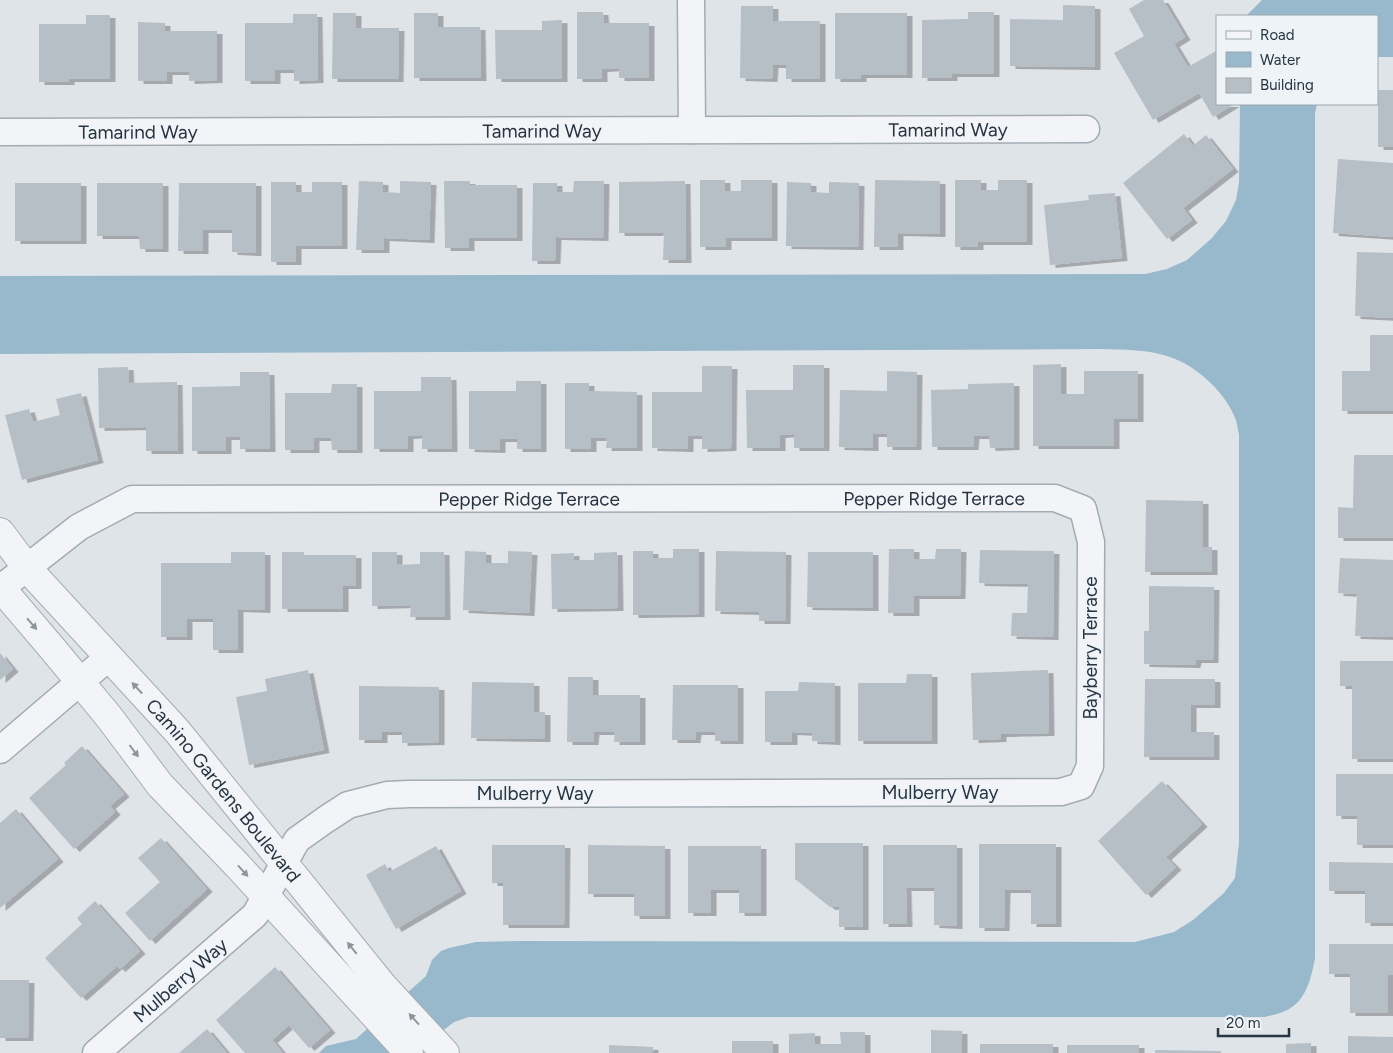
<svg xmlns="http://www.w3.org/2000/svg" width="1393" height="1053" font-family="Figtree,sans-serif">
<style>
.water{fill:#98b8cc}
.building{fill:#b6bec6;filter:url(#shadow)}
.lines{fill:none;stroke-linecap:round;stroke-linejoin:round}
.minor-casing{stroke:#a4acb3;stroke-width:29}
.tertiary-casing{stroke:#a4acb3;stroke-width:30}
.minor{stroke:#f2f4f7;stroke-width:26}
.tertiary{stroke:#f2f4f7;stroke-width:28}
.oneway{fill:#8c949c}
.labels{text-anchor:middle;stroke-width:4;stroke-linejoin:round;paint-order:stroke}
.street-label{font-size:19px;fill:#273441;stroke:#eef3f7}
</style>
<defs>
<filter id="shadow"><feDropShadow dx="5.5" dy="3" stdDeviation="0" flood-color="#0004"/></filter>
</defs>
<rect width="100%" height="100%" fill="#dfe4e9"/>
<path class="water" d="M1262 0H1393V57H1377V16H1246Z
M1240 104H1317L1315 114V958C1311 979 1306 1002 1285 1011 1279 1014 1272 1015 1265 1017H469L454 1022 414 1053H319L326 1046 356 1039 426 976 432 960 441 951 449 948 476 942 523 941 1135 942 1174 932 1193 920 1224 893 1235 878 1239 843V435C1238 430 1237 424 1236 420 1226 393 1197 366 1170 357 1148 349 1124 350 1101 349L0 354V276L1145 274 1167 269 1187 260 1211 239 1226 221 1236 200 1239 183Z"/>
<path class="building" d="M1144 0H1163L1185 37 1174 44 1188 67 1216 51 1217 53V104H1234L1213 117 1199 93 1153 120 1114 53 1144 36 1129 9Z
M1063 5 1095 6V67L1010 66V19L1063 20Z
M741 6H773V21H820V79H786V65H773L772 79 740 78Z
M577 12H603L604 23H649V78H619V68L602 69V79H577Z
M968 12H994V74H952V78H922V20L968 19Z
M333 13H356V28H399L398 79H332Z
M414 13H438V27H480L481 78H414Z
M835 13H907V75H861V79H835Z
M293 14H317L318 80 294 81V70H275V81H245V23H293Z
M86 15H110V79H69V82H39V24H86Z
M562 20V79H496L495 30H542V21Z
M138 22 165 23V31H217V80L189 81V72H167V81H138Z
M1378 90H1393V147H1378Z
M1184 134 1193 146 1206 135 1233 169 1183 208 1192 220 1167 239 1123 183Z
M1338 159 1393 163V237L1333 233Z
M700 180H725V191H741V180H772V238H726V247H700Z
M875 180 940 181V234L898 233V247H874Z
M955 180H981V190H998V180H1027V242H978V247H955Z
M359 181 383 182V192L400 193V181L431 182 429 240 384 238V250H356Z
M444 181H470V185H517V238H469V248H445Z
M574 181H604L603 238 556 237 555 261H532L533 183H557V192H573Z
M685 181 686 260H663L664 233H619V182Z
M271 182H296V192H312V182H342V246H296V262H271Z
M787 182 811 183V192L829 193V182L859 183 858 247 786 246Z
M15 183H81V241H15Z
M97 183H163V249H140L139 236H97Z
M179 183H256V253L232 252V230H203V251H178Z
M1115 193 1122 258 1050 265 1044 205 1089 200 1088 195Z
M1357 252 1393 253V318L1355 316Z
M1370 335H1393V411H1342V371H1370Z
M1061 364V394H1084V371H1138V419H1114V446H1033V365Z
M793 365H824V448H794V434L780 435V448H747L746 390H793Z
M702 366H732L731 448 702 449V436H688V449L652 448V392H702Z
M128 367 129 383 177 382 178 451H146V427L99 428 98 368Z
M887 371 917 372 916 447H887V434H873V448L839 447 840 390 887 391Z
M240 372H269L270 449H240V437H226V451H192V387L240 386Z
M421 377H451L452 449H422V435L408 436V449H374V391H421Z
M516 381H541V449H517V439H500V450L469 449V391H516Z
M565 383H589V391L637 392V448H606L607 438H591V449H565Z
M1014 383V447L990 448 989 436H974L973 447H932L931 390 968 389V384Z
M332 384H357V450H332L331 438H314V450H285V393H331Z
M81 393 98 460 22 480 5 415 29 409 33 422 60 415 56 399Z
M1354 455H1393V538H1338V507L1353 508Z
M1146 500 1203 501V547H1212V572H1145Z
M673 549H699V614L633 615V551H653V558H673Z
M889 549H914V559H935L936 549H961L960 596H914V613H888Z
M980 550 1054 551 1053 637 1011 636 1012 613H1027L1028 584 979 583Z
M465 551 486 552V563H508V551L532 552 529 613 463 610Z
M716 551 786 552 785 621H759V612L715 611Z
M231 552H265V610L238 609V650H213V619H187V637H161V563H231Z
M282 552H304V555H356V586H343V609H282Z
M372 552H397V565L420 564V552H444L445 617H410L411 605 372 606Z
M617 552 618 608 552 609 551 554 574 553V560H594V553Z
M808 552H873V608L807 607Z
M1340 558 1393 560V637L1355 636 1357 594 1338 593Z
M1149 586 1214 587 1213 660H1196L1195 665 1144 664V631H1149Z
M0 653 13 669 0 680Z
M1340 661H1393V759H1352V686H1340Z
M308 670 324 750 249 765 236 697 267 691 265 679Z
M1048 670 1049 733 1001 734V739L973 740 971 673Z
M907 674H932V741H858V683H906Z
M568 677H593V695H640V742H614L615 732H594L593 742H567Z
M1145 679H1215V705H1191V732H1214V757H1144Z
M472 682 534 683V712H545V739L471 738Z
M799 682 835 683V742L812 741V733L792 732V742H765V691H798Z
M673 685H738V741H715V732H696L695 740H672Z
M359 686 439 687V742L402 743V732H382V740H359Z
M82 746 124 794 110 806 115 812 74 849 29 798 66 765 64 763Z
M1336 774H1393V845H1357V816H1336Z
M1162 781 1202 824 1166 857 1176 867 1146 895 1098 841Z
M16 809 58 859 0 908V823Z
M161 838 207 889 150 941 125 913 160 882 138 858Z
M795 843H863V927H839V906L830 907 795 879Z
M979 844H1056V924H1031V890H1005L1004 928H979Z
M492 845H565L564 925H503V883H492Z
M588 845 665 846V916H634V894H588Z
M883 845H957V926L934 925V888H906L907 924H883Z
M436 846 461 891 396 929 366 875 385 864 389 872Z
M688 846H761V913H739V890H711V913H688Z
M1329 862 1393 863V923H1365V891H1329Z
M95 901 140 951 120 969 117 966 81 998 45 958 82 924 77 918Z
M1329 944H1393V975H1388V1013H1350V974H1329Z
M275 967 330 1030 309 1048 289 1025 272 1040 283 1053H245L216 1020Z
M0 980H29L28 1038H0Z
M207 1029 227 1053H179Z
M931 1030 962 1031V1053H931Z
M840 1032H865V1053H789V1034L815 1033V1044H841Z
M1348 1036 1393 1037V1053H1348Z
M732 1041H773V1053H732Z
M1311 1043V1053H1286V1044Z
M980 1044H1053V1053H980Z
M609 1045 653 1047V1053H609Z
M1067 1045H1139V1053H1067Z
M1155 1050 1221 1051V1053H1155Z"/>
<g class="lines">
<g class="minor-casing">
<g id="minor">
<path d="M691 0 692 130"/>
<path id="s1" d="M0 132 1086 129"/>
<path id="s2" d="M1 588 79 527 132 499 1055 498 1083 509 1091 542 1090 766 1081 786 1061 792 409 794 387 795 348 805 325 820 297 840 255 915 96 1053"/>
<path d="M0 750 109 657"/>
</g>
</g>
<g class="tertiary-casing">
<g id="tertiary">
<path id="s3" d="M0 532 27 568 177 731 383 986 445 1053"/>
<path d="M0 587 52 648 109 717 160 785 238 866 409 1053"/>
</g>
</g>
<use href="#minor" class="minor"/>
<use href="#tertiary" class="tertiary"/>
</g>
<defs><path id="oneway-solid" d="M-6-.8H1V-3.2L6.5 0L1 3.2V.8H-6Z" transform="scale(1.25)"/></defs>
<g class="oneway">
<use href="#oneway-solid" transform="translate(32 624) rotate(49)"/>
<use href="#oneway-solid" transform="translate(137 688) rotate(-133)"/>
<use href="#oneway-solid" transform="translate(134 751) rotate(53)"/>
<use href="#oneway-solid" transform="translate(243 871) rotate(48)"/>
<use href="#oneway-solid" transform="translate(352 948) rotate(-129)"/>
<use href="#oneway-solid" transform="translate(414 1019) rotate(-132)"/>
</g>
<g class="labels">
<g class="street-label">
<text dy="7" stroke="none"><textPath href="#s1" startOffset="948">Tamarind Way</textPath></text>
<text dy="7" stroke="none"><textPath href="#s1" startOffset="542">Tamarind Way</textPath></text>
<text dy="7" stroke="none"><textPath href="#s1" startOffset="138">Tamarind Way</textPath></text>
<text dy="7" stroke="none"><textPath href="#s2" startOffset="556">Pepper Ridge Terrace</textPath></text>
<text dy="7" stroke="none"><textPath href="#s2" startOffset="961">Pepper Ridge Terrace</textPath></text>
<text transform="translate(1090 648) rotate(-90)" y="7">Bayberry Terrace</text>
<text dy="7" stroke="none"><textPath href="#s3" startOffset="342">Camino Gardens Boulevard</textPath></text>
<text x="940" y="799">Mulberry Way</text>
<text x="535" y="800">Mulberry Way</text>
<text transform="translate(180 980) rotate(-41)" y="7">Mulberry Way</text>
</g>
</g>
<rect x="1216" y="15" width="162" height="90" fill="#eef3f7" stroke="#9ea7ae"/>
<rect x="1226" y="31" width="25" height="8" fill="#f2f4f7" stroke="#9ea7ae"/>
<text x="1260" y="40" font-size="15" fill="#273441">Road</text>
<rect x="1226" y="52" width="25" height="15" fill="#98b8cc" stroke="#9ea7ae"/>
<text x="1260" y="65" font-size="15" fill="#273441">Water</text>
<rect x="1226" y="78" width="25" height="15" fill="#b6bec6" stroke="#9ea7ae"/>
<text x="1260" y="90" font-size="15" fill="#273441">Building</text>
<path d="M1218 1028v8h71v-8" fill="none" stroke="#273441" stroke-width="2.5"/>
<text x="1226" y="1028" font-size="15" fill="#273441" stroke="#eef3f7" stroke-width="4" paint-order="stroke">20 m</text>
</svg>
